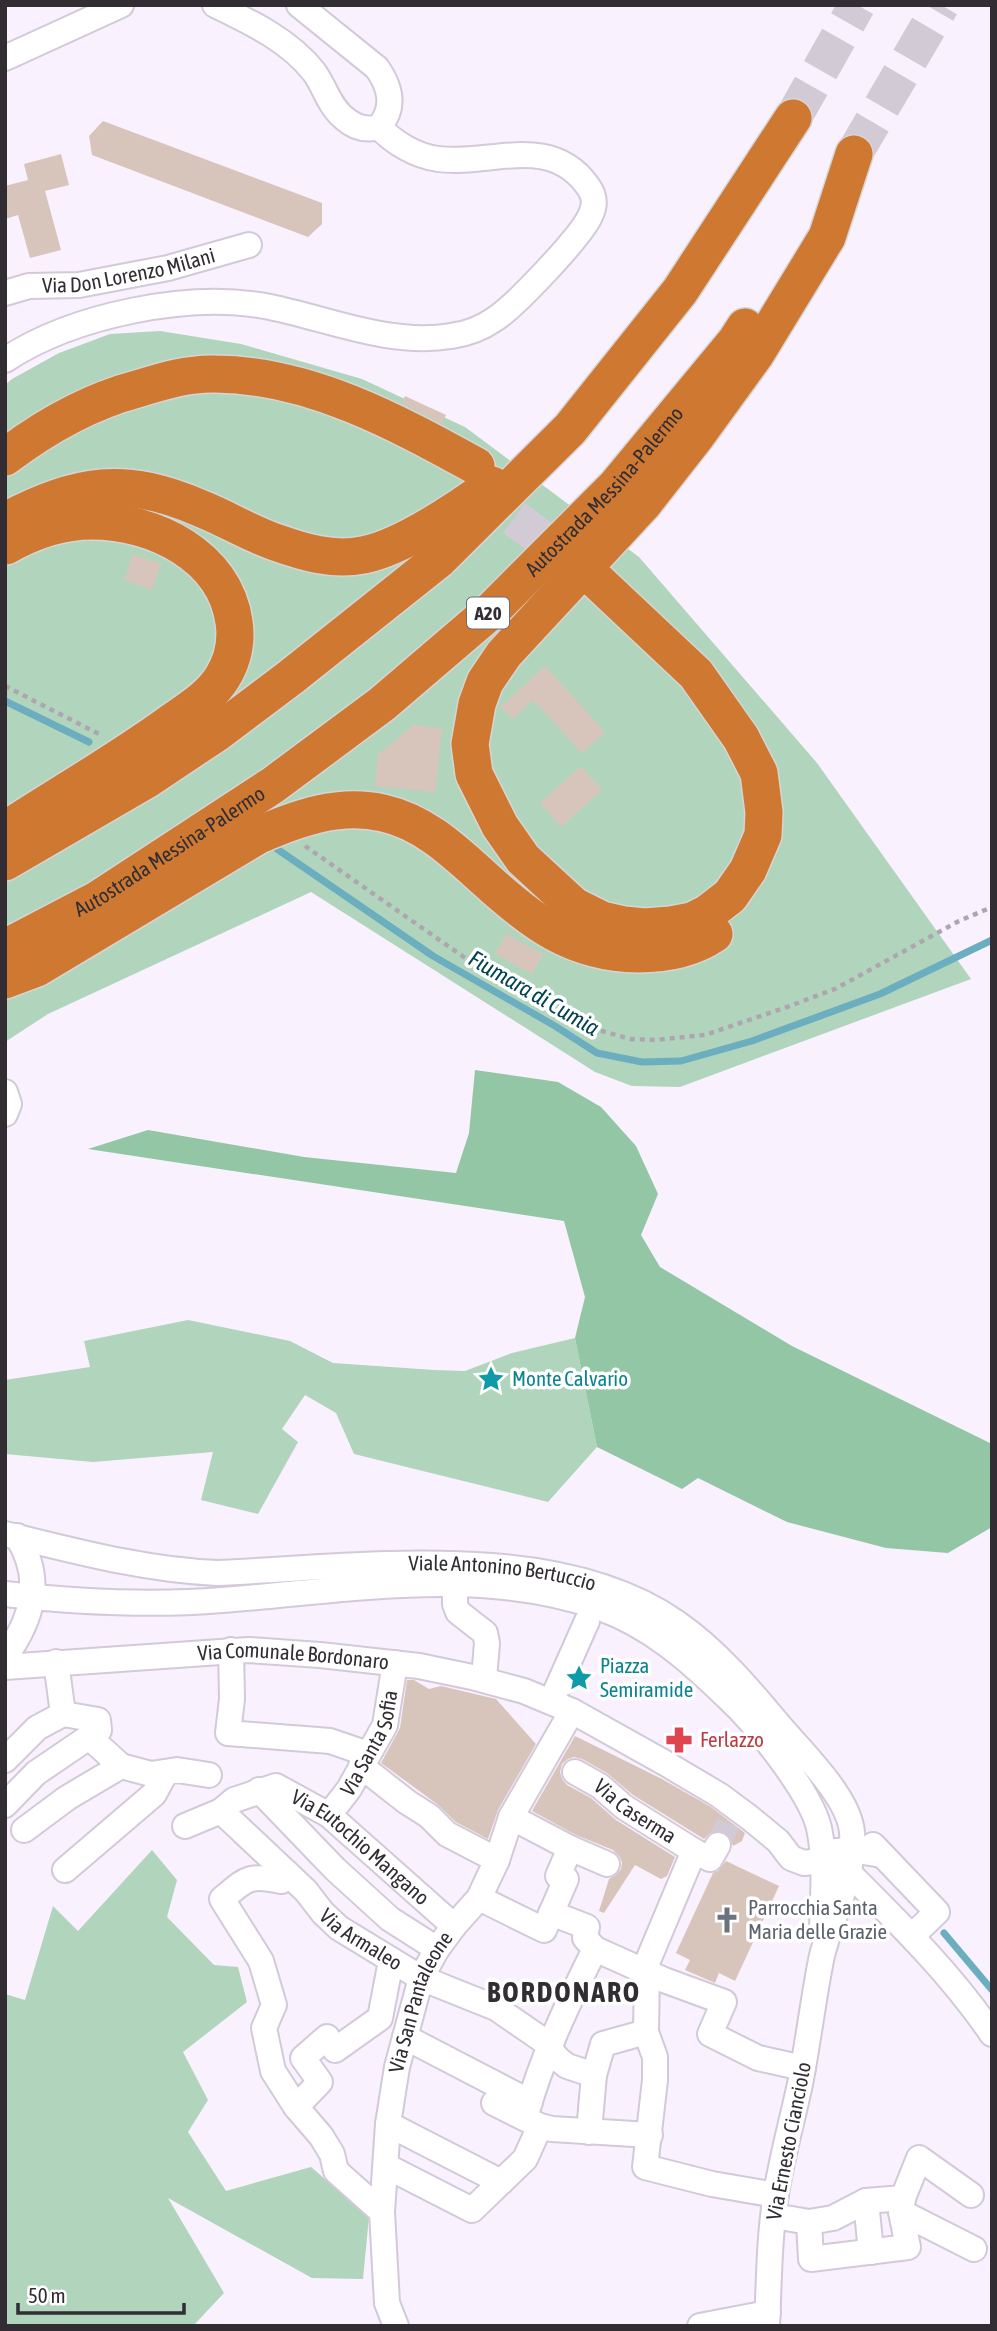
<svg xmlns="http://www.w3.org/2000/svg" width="997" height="2331" font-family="'Asap Condensed',sans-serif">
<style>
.green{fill:#b1d4bc}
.forest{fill:#93c6a4}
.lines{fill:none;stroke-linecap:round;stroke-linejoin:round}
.stream{stroke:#6aaebf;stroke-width:7}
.building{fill:#d7c5bb}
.minor-tunnel{stroke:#d2cad5;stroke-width:24;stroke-dasharray:24 12;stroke-linecap:butt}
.highway-tunnel{stroke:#d2cad5;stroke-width:37;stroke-dasharray:37 18;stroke-linecap:butt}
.minor-casing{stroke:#d3c9d9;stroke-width:28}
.highway-casing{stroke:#d6d5d6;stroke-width:40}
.path{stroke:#ada6b0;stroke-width:4.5;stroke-dasharray:5 5;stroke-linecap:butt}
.minor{stroke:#fff;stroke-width:24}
.highway{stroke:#ce7831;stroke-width:37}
.labels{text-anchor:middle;stroke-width:7;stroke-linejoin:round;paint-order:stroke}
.shield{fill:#fff;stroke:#6f6c70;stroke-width:2}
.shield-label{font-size:19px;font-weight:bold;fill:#312d33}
.street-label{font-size:21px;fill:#312d33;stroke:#fff}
.culture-label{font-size:21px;fill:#0d838f;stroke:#fff;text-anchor:start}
.health-label{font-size:21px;fill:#be3a42;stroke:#fff;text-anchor:start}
.worship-label{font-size:21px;fill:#5b616d;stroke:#fff;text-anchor:start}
.water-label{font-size:23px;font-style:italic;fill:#024350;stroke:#fff}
.district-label{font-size:28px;font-weight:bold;letter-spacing:2px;fill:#312d33;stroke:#fff}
</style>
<rect width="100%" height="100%" fill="#faf1fe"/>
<path class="green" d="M160 331 241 344 362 379 465 427 639 557 817 763 971 979 680 1087 632 1086 595 1072 311 892 48 1014 5 1042V385L12 379 59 353 110 334Z
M188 1320 290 1341 333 1363 434 1370 465 1371 512 1353 575 1338 597 1447 548 1502 354 1454 336 1413 305 1395 282 1429 298 1442 258 1514 201 1500 213 1452 93 1462 5 1454V1380L90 1367 84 1341Z
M152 1850 177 1880 167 1917 214 1965 238 1967 247 2002 183 2052 208 2100 188 2132 226 2191 311 2167 369 2217 363 2279 312 2278 168 2198 224 2293 193 2326H5V1994L25 2000 53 1906 78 1931Z"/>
<path class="forest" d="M475 1070 558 1082 601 1107 636 1146 658 1194 641 1235 660 1267 792 1346 992 1444V1527L948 1553 886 1548 787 1522 698 1478 682 1489 597 1447 575 1338 585 1297 564 1221 88 1149 148 1130 304 1157 456 1173 469 1133Z"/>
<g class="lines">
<path class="stream" d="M5 701 89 742
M277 849 433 956 555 1026 597 1053 642 1062 681 1061 752 1041 880 994 992 940
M944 1933 992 1990"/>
</g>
<path class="building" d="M103 121 322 203V224L308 237 92 155 89 136Z
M61 154 69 185 45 191 61 250 30 258 18 215 5 219V186L28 180 24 164Z
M405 396 446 415 442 424 402 403Z
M133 554 161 564 152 590 124 580Z
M545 666 605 732 582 753 533 700 512 719 500 707Z
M413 725 442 728 435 792 375 786 378 755Z
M581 766 602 790 561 827 540 803Z
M506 934 543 954 532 974 495 954Z
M407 1680H414L429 1689 441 1686 496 1699 536 1744 498 1810 488 1839 456 1822 437 1804 381 1763 400 1728Z
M575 1736 662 1779 711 1807 745 1833 742 1841 733 1846 730 1837 726 1832 719 1830 710 1833 704 1839 633 1795 607 1773 582 1759 574 1757 568 1759 562 1764 560 1772 562 1779 567 1785 591 1798 616 1820 675 1857 667 1876 661 1879 635 1865 604 1913 599 1911 609 1879 616 1875 621 1869 622 1862 619 1856 613 1850 576 1835 532 1811Z
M726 1861 779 1886 735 1981 719 1973 715 1983 685 1970 690 1960 676 1953 713 1873 718 1871Z"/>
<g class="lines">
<path class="minor-tunnel" d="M718 1845 733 1813"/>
<path class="highway-tunnel" d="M793 118 857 5
M854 154 941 5
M470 485 580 567"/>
<g class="minor-casing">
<g id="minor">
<path d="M215 5C250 22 289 40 314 72 325 87 329 106 344 118 354 127 365 131 379 127 395 108 391 88 377 68L299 5"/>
<path d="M5 58 121 5"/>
<path id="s1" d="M5 293 29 286 79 285 168 268 249 245"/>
<path d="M5 360C73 315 190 291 270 307 329 319 389 346 451 336 467 334 482 328 495 319 515 306 583 235 591 214 596 203 594 194 587 185 549 133 489 166 438 159 416 156 394 143 379 127"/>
<path d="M5 1092 9 1104 5 1114"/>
<path id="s2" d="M5 1534C75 1551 145 1570 217 1573 358 1567 556 1538 677 1623 716 1650 749 1689 779 1725 802 1752 849 1797 852 1832 856 1876 830 1918 821 1960 813 2001 808 2043 800 2084 792 2121 782 2157 776 2194 769 2238 769 2282 767 2326"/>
<path d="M455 1585V1604L458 1612 485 1633 487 1643 484 1679"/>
<path d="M5 1594C77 1602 150 1606 222 1600 346 1591 479 1565 600 1608 651 1626 691 1662 729 1699 756 1724 811 1793 819 1828 826 1861 823 1895 822 1929"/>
<path d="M231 1650 232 1699 228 1733 330 1741 368 1754"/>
<path d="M5 1657C33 1618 44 1579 17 1536"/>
<path id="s3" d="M5 1667 249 1650 320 1655 419 1666 472 1677 524 1691 572 1711 665 1763 719 1795 750 1818 778 1841 791 1858 804 1863 812 1862 836 1851 851 1850 882 1855"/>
<path d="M551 1702 587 1621"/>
<path d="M63 1714 98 1720 99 1730 89 1737 121 1766 151 1774 177 1770 209 1775"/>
<path d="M5 1760 37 1728 63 1714 56 1662"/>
<path d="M361 1766 407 1802 429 1816 447 1834 497 1860"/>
<path id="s4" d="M575 1772 600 1786 624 1807 694 1851"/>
<path d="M259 1790 335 1869 390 1919 437 1949"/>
<path d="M5 1805 36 1773 89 1737"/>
<path id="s5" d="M221 1811 306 1891 323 1913 339 1928 421 1978 496 2008 544 2041 558 2059 567 2066 594 2075"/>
<path id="s6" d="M329 1815 349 1789 385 1725 395 1663"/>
<path d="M511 1817 570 1848 607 1864"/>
<path id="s7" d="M185 1826 221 1811 234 1800 276 1786 329 1815 454 1926"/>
<path d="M24 1830 67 1798 121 1766"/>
<path d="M873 1845 937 1912 912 1936"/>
<path d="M839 1866 848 1872C899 1923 951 1974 992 2034"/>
<path d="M65 1870 154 1794 166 1772"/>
<path d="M287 1873 281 1881C248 1874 246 1879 222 1899L261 1961 274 2005 264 2028 273 2071 296 2107 321 2136 332 2154 336 2171 382 2212"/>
<path d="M479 1898 544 1930 566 1879 558 1876 570 1848"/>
<path d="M551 1913 587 1927 585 1938 595 1949 664 1980 724 2002 710 2034 758 2058 803 2068"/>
<path d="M644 1970 694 1851 710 1859 718 1845"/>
<path d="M647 1971 646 2032 655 2057V2080L645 2167 712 2184 776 2195"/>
<path d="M405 2037 530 2102"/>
<path d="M494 2103 540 2126 552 2129 650 2135"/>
<path d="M296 2107 320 2082 303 2058 327 2037 335 2050 380 2018 391 1961"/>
<path d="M525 2118C542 2057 567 2005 595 1949"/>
<path d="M388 2124 501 2182"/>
<path d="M589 2132 594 2075 603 2044 646 2032"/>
<path d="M386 2166 472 2210 525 2159 540 2126"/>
<path d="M903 2198 919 2158 971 2195"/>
<path d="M866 2201 871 2252"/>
<path d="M774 2216 809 2222 833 2218 866 2201 903 2198 901 2212 974 2249"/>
<path d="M809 2222 811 2259 908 2247 901 2212"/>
<path id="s8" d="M396 2326 387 2303 382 2212 388 2124 397 2067 421 1978 437 1949 454 1926 479 1898 497 1860 511 1817 572 1711"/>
<path d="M700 2326 768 2313"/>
</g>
</g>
<g class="highway-casing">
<g id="highway">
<path d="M5 457C46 426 88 402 137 389 163 381 189 373 216 374 310 375 396 422 476 466"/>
<path d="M5 521C79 483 124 475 202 509 227 519 249 533 275 542 303 552 332 561 363 555 401 548 460 508 492 485"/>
<path d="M594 578 696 674 741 738 759 773 764 812 763 835 748 870 730 896 708 913 692 921 671 925 644 927 624 925 602 920 574 906 523 859 500 826 474 774 470 744 477 704 485 682 504 654 643 504 697 435 755 355 827 237 854 154"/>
<path d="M5 830C59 795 114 763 166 726 185 712 209 699 222 678 232 662 237 642 234 622 225 556 154 521 92 521 62 521 32 531 6 546"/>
<path d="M5 862 146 780 218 732 291 677 438 560 570 429 680 291 793 118"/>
<path id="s9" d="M5 948 97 900 273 785 382 704 493 609 616 486 736 341 745 327"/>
<path d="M5 980 37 968 259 835C298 818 339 803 383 813 424 822 454 851 485 879 532 922 572 953 638 954 665 954 692 949 714 934"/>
</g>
</g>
<path class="path" d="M5 686 101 735
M305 846 468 960 581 1025 630 1039 656 1040 705 1035 787 1007 835 989 959 921 992 907"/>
<use href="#minor" class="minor"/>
<use href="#highway" class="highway"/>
</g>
<defs>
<g id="sight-bare" transform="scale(2.1)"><path d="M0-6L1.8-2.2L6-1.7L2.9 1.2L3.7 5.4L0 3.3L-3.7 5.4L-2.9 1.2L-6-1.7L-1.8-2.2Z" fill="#0f9aa8" stroke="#fff" stroke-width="2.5" paint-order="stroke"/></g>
<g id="pharmacy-bare" transform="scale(2.1)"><path d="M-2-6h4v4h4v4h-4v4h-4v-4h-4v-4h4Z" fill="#e0444e" stroke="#fff" stroke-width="2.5" paint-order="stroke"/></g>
<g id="church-bare" transform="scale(2.1)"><path d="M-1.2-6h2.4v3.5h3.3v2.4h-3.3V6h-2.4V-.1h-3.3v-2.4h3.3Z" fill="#6b7280" stroke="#fff" stroke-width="2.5" paint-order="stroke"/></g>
</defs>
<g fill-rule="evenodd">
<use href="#sight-bare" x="491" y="1379"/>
<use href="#sight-bare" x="579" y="1678"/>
<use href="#pharmacy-bare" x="679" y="1740"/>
<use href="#church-bare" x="727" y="1920"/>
</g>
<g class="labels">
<rect class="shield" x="467" y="597.5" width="42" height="31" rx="5"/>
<g class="shield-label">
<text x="488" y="620">A20</text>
</g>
<g class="street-label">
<text dy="7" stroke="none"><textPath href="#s1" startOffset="126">Via Don Lorenzo Milani</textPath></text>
<text dy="7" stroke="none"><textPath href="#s9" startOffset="758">Autostrada Messina-Palermo</textPath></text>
<text dy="7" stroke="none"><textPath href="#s9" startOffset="191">Autostrada Messina-Palermo</textPath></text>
<text dy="7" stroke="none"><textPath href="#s2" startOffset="502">Viale Antonino Bertuccio</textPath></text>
<text dy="7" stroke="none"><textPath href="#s3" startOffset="289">Via Comunale Bordonaro</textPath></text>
<text dy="7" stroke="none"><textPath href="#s6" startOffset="84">Via Santa Sofia</textPath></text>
<text dy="7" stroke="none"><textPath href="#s4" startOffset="72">Via Caserma</textPath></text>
<text dy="7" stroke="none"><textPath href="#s7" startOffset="205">Via Eutochio Mangano</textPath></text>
<text dy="7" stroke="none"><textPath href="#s5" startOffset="191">Via Armaleo</textPath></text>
<text dy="7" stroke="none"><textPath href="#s8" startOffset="331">Via San Pantaleone</textPath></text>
<text transform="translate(789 2141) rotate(-79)" y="7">Via Ernesto Cianciolo</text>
</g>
<g class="culture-label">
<text x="512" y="1386">Monte Calvario</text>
<text x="600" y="1673">Piazza<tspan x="600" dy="24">Semiramide</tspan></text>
</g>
<g class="health-label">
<text x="700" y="1747">Ferlazzo</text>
</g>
<g class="worship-label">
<text x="748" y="1915">Parrocchia Santa<tspan x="748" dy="24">Maria delle Grazie</tspan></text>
</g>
<g class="water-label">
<text transform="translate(534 993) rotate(30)" y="8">Fiumara di Cumia</text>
</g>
<g class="district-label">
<text x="564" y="2002">BORDONARO</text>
</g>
</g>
<rect width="997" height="2331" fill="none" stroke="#312d33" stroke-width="14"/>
<path d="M18 2303v10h166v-10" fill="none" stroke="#312d33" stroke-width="3.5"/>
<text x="28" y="2303" font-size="21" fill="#312d33" stroke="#ffffff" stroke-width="5" paint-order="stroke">50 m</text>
</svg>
